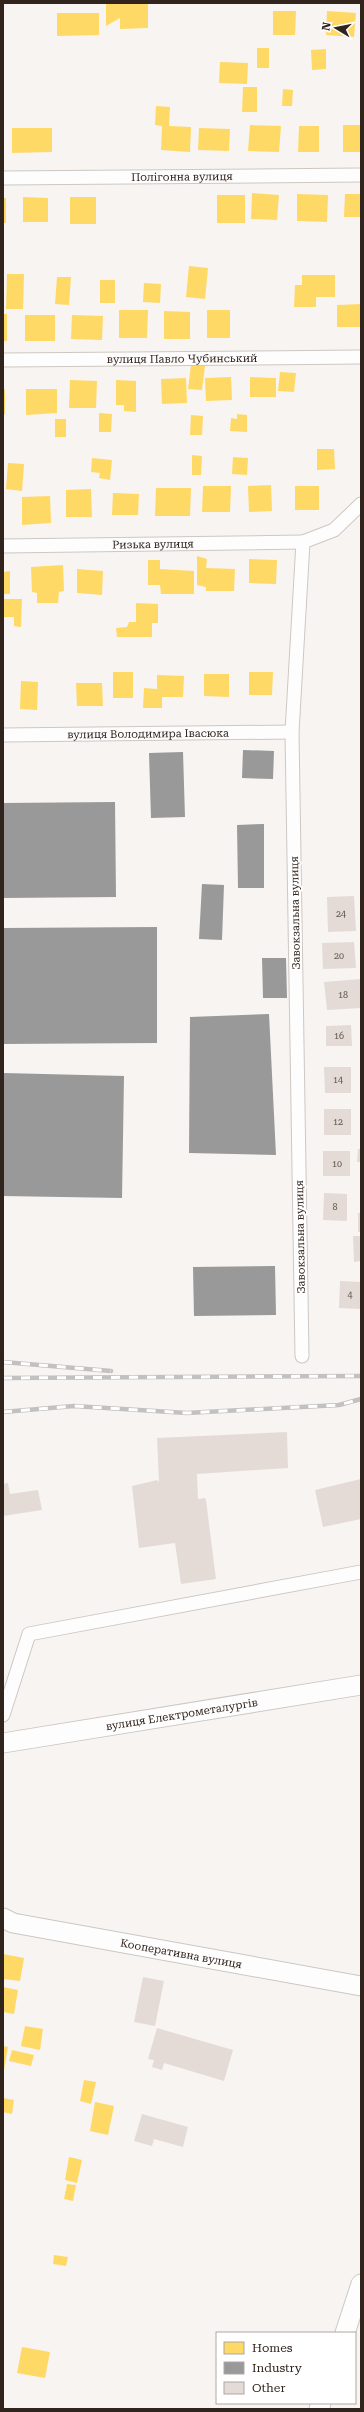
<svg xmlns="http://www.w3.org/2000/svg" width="364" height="2412" font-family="'Roboto Serif',serif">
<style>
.homes{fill:#ffd966}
.industry{fill:#999}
.building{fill:#e4dbd7}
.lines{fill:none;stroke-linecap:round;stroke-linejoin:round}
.street-casing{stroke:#cec7c2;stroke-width:15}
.secondary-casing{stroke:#cec7c2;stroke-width:21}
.street{stroke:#fefdfd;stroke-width:13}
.secondary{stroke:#fefdfd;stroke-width:19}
.rail-casing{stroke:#c3c1c0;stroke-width:4.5}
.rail{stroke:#fff;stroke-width:3;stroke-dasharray:9;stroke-linecap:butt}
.labels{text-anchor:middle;stroke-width:4;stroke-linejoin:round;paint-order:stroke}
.number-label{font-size:9px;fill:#60554e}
.street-label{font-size:11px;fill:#31241d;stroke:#fff}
</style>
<rect width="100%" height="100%" fill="#f7f4f2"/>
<path class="homes" d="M106 3H148V28L120 29V18L106 26Z
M273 11H296L295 35H273Z
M327 11 356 13 354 37 326 35Z
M57 13H99V35L57 36Z
M257 48H269V68H257Z
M326 49V69L312 70 311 50Z
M220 62 248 63 247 84 219 83Z
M243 87H257V112H242Z
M283 89 293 90 292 106H282Z
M156 106 170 107 169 126 191 127 190 152 161 150 162 126 155 125Z
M250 125 281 126 279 152 248 151Z
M343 125H361V152H343Z
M299 126H319V152H298Z
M12 128H52V152L12 153Z
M199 128 230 129 229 151 198 150Z
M252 193 279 195 277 220 251 219Z
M297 194 328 195 327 222 297 221Z
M345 194H361V217H344Z
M217 195H245V223H217Z
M23 197 48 198V222H23Z
M70 197H96V224H70Z
M3 198H6V223H3Z
M189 266 208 268 205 299 186 297Z
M7 274H24L23 309H6Z
M302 275H335V297H316V307H294L295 285H302Z
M57 277H71L69 305 55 304Z
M100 280H115V303H100Z
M144 283 161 284 160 303 143 302Z
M361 304V327H337V305Z
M119 310H148L147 338H119Z
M207 310H230V338H207Z
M164 311 190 312V339H164Z
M3 314H7V341H3Z
M25 315H55V341H25Z
M72 315 103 316 102 340 71 339Z
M191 365 205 366 202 390 188 389Z
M280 372 296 373 294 392 278 391Z
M231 377 232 400 206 401 205 378Z
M250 377 276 378V397H250Z
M186 378 187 403 162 404 161 379Z
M70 380 97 381 96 408H69Z
M116 380 136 381V412L124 411V405H116Z
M3 389H5V414H3Z
M26 389H57V413L26 415Z
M99 413 112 414 111 432H99Z
M237 414 247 415V432L230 431 231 418 237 419Z
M191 415 203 416 202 435H190Z
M55 419H66V437H55Z
M317 449H334L335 469 317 470Z
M192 455 202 456 201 475H192Z
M233 457 248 458 247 475 232 474Z
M92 458 112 460 110 480 99 478 100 473 91 472Z
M8 463 24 464 22 491 6 489Z
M271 485 272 511 249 512 248 486Z
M203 486H231L230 512H202Z
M295 486H319V510H295Z
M156 488H191L190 516H155Z
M91 489 92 517H66V490Z
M113 493 139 494 138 515H112Z
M50 496 51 523 22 525V497Z
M197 556 207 559 206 568 235 569 234 591H206V587L197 585Z
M249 559 277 560 276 584 249 583Z
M148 560H160V569L194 571V594H161L160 585H148Z
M63 565 64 591 59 592 58 603H37V593L32 592 31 567Z
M77 569 103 571 102 595 77 593Z
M10 571V594H3V572Z
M4 599H22L21 627 14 626V617H3Z
M136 603 158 604V623H152V637H117L116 628 127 627 129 622H136Z
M113 672H133V698H113Z
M249 672H273L272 695H249Z
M204 674H229V697L204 696Z
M157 675 184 676 183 697H162V708H143L144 688 157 689Z
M21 681 38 682 37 710 20 709Z
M76 683H102L103 706H77Z
M3 1954 24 1958 20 1981 3 1979Z
M3 1987 18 1990 14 2014 3 2012Z
M25 2026 43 2029 40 2050 21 2046Z
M3 2046 8 2047 4 2070H3Z
M12 2050 34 2055 31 2066 9 2061Z
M84 2080 96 2082 91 2104 80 2101Z
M3 2098 14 2100 12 2114 3 2112Z
M95 2102 114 2106 108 2135 90 2131Z
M69 2157 82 2160 77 2183 65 2180Z
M67 2184 76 2185 73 2201 64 2199Z
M54 2255 68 2257 66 2266 53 2264Z
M22 2347 50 2352 45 2378 17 2373Z"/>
<path class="industry" d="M243 750 274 751 273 779 242 778Z
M183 752 185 817 151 818 149 753Z
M115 802 116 897 3 898V803Z
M264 824V888H238L237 825Z
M202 884 224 885 222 940 199 939Z
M157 927V1043L3 1044V928Z
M262 958H286L287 998H263Z
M269 1014 276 1155 189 1153 190 1017Z
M3 1073 124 1076 122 1198 3 1196Z
M275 1266 276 1315 194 1316 193 1267Z"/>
<path class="building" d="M354 896 356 931 328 932 327 897Z
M354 942 356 968 323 969 322 943Z
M361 979V1008L327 1010 324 982Z
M351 1025 352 1046H326V1026Z
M324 1067H351V1093H325Z
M324 1109H351V1135H324Z
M358 1149H361V1162H357Z
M323 1151H350V1176H323Z
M324 1193 347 1194V1221L323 1220Z
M358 1213H361V1232H358Z
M353 1236H361V1261L354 1262Z
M340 1281 361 1282V1309L339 1308Z
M287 1432 288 1468 197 1474 198 1499 205 1498 206 1500 216 1579 181 1584 175 1543 139 1548 132 1486 157 1480 159 1482 157 1438Z
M361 1479V1519L323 1527 315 1490Z
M8 1483 10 1494 38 1490 42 1510 3 1516V1484Z
M143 1977 164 1981 155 2026 134 2022Z
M157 2028 233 2050 224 2081 164 2063 162 2070 152 2067 154 2060 148 2059Z
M142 2114 188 2127 183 2147 154 2139 152 2146 134 2141Z"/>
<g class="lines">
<g class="street-casing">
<g id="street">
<path id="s1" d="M3 178 361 175"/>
<path id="s2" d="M3 360 361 357"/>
<path id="s3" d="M3 546 303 542"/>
<path id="s4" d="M3 735 292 732"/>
<path d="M302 1356 292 732 303 542 334 530 361 504"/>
<path d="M3 1715 29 1634 361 1572"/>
</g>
</g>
<g class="secondary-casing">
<g id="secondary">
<path id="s5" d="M3 1743 361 1685"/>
<path id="s6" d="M3 1918 13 1923 361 1986"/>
<path d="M345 2333 361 2284"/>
<path d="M319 2409 321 2403"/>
</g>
</g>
<use href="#street" class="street"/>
<use href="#secondary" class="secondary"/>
<g class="rail-casing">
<path id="rail" d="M3 1362 111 1371
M3 1378 361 1376
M3 1412 74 1406 187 1413 339 1405 361 1399"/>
</g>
<use href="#rail" class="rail"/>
</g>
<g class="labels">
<g class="number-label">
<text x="341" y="917">24</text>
<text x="339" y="959">20</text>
<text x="343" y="998">18</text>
<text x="339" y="1039">16</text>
<text x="338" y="1083">14</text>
<text x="338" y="1125">12</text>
<text x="337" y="1167">10</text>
<text x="335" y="1210">8</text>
<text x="350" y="1298">4</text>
</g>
<g class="street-label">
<text dy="4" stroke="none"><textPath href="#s1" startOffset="179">Полігонна вулиця</textPath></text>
<text dy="4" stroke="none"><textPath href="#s2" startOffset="179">вулиця Павло Чубинський</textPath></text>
<text dy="4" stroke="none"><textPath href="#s3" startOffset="150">Ризька вулиця</textPath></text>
<text dy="4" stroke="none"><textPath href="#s4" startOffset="145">вулиця Володимира Івасюка</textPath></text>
<text transform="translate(295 913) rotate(-91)" y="4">Завокзальна вулиця</text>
<text transform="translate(300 1237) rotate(-91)" y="4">Завокзальна вулиця</text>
<text dy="4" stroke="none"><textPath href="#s5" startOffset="181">вулиця Електрометалургів</textPath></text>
<text dy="4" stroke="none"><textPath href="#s6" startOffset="182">Кооперативна вулиця</textPath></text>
</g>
</g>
<rect width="364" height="2412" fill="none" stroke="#31241d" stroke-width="8"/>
<rect x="216" y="2332" width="140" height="72" fill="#ffffff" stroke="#ada7a5"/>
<rect x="224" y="2342" width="20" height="12" fill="#ffd966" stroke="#ada7a5"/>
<text x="252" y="2352" font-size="12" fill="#31241d">Homes</text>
<rect x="224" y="2362" width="20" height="12" fill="#999999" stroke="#ada7a5"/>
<text x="252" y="2372" font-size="12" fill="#31241d">Industry</text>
<rect x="224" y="2382" width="20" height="12" fill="#e4dbd7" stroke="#ada7a5"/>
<text x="252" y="2392" font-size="12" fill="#31241d">Other</text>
<g transform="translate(336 28) rotate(280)" stroke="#ffffff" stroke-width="3" paint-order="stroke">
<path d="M0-3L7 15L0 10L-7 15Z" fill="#31241d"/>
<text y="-6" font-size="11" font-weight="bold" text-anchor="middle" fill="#31241d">N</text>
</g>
</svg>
